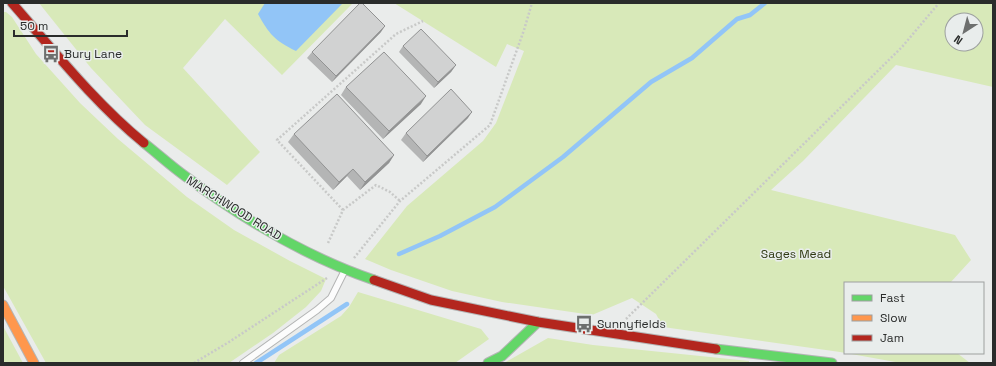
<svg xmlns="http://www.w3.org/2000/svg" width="996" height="366" font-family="'Space Grotesk',sans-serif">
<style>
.green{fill:#d8e9b9;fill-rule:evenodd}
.water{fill:#92c5f7}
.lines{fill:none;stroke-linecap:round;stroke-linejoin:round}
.stream{stroke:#92c5f7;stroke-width:4.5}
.lane-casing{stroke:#b4b5b5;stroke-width:8}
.fast-casing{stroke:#b4b5b5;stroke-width:11}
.slow-casing{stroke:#b4b5b5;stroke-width:11}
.jam-casing{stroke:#b4b5b5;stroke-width:11}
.path{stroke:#c8c9c8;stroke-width:2.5;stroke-dasharray:2 2;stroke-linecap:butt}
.lane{stroke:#fcfcfc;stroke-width:6}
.fast{stroke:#63d668;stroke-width:9}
.slow{stroke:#ff974d;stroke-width:9}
.jam{stroke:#b3261e;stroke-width:9}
.wall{fill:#b4b5b5}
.shaded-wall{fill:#929393}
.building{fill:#d1d2d2;stroke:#929393}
.labels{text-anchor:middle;stroke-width:3;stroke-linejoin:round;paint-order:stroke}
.poi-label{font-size:12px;fill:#2a2c2b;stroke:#e9edec;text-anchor:start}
.street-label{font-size:12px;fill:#2a2c2b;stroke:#e9edec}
.park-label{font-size:12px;fill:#303b13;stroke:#e9edec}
</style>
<rect width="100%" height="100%" fill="#eaeceb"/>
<path class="green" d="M39 3H353L282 75 225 19 183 68 260 152 227 185 145 125 91 68Z
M394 3H993V87L896 65 803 161 771 190 955 235 971 260 950 283H845V353H957L970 363H901L840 352 663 327 656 314 632 298 592 315 502 302 452 291 391 270 365 259 407 206 483 141 496 123 524 51 507 44 496 67ZM952 20H976V44H952Z
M3 12H6L12 17 36 54 80 103 118 139 187 197 234 230 290 261 326 279 321 291 306 307 273 333 229 363H46L3 286Z
M358 292 481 329 489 339 455 363H274L279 355 341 316 349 307Z
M3 326 23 363H3Z
M548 338 593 345 749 361V363H504Z"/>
<path class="water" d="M265 3H343L296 51C275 41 269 34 258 14Z"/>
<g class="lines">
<path class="stream" d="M399 254 440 236 495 207 563 157 651 82 692 58 737 19 750 15 765 3
M256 363 347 304"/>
<g class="lane-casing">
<path id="lane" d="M243 363 317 310 331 298 344 272"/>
</g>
<g class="fast-casing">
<path id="fast" d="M144 143C158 154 171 166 185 176 243 219 306 257 374 280
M716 349 832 363
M488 363 502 356 538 322"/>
</g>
<g class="slow-casing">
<path id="slow" d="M3 305 34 363"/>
</g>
<g class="jam-casing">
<path id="jam" d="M12 3C54 51 95 103 144 143
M374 280 431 300 538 322 716 349"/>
</g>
<path class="path" d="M343 210 277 140 396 34 423 21
M328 243 343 210 376 185 390 192 400 201
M354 258 400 201 490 125 524 30 532 3
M626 319 902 47 939 3
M194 363 229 342 327 278"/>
<use href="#lane" class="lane"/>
<use href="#fast" class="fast"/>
<use href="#slow" class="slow"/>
<use href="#jam" class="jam"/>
</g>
<path class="wall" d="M381 32 332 82 307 58 312 52Z
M403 46 456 65 451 72 434 88 399 52Z
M346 87 421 104 383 139 341 95Z
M468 118 423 162 401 140 406 133Z
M294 134 394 155 389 163 360 190 347 176 333 190 288 142Z"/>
<path class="shaded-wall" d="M385 26 381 32 332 82 336 76Z
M456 65 451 72 434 88 438 82Z
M426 96 421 104 383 139 389 131Z
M472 112 468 118 423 162 427 156Z
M394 155 389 163 360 190 365 182Z
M353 169 347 176 333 190 339 182Z"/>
<path class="building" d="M360 3H362L385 26 336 76 312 52Z
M421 29 456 65 438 82 403 46Z
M384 52 426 96 389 131 346 87Z
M451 89 472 112 427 156 406 133Z
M337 94 394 155 365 182 353 169 339 182 294 134Z"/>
<defs>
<g id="bus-bare" transform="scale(1.38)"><path d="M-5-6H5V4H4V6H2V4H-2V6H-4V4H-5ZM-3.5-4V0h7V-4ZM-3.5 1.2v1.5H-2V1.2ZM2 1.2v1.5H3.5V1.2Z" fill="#6d6f6e" stroke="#e9edec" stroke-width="2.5" paint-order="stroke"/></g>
</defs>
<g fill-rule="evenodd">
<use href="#bus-bare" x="51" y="54"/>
<use href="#bus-bare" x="584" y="324"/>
</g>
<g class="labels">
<g class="poi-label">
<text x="64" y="58">Bury Lane</text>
<text x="597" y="328">Sunnyfields</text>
</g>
<g class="street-label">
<text transform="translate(234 208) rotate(32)" y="4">MARCHWOOD ROAD</text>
</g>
<g class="park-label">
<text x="796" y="258">Sages Mead</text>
</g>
</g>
<rect width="996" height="366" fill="none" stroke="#2a2c2b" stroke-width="8"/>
<rect x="844" y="282" width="140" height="72" fill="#e9edec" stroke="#9da09f"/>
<rect x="852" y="295" width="20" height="6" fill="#63d668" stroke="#9da09f"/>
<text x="880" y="302" font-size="12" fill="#2a2c2b">Fast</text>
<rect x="852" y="315" width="20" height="6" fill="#ff974d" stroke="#9da09f"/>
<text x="880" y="322" font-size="12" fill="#2a2c2b">Slow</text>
<rect x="852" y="335" width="20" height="6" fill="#b3261e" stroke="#9da09f"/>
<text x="880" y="342" font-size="12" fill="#2a2c2b">Jam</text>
<g transform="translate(964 32) rotate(216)"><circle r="19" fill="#e9edec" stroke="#9da09f"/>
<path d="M0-3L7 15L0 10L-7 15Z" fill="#6d6f6e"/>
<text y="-6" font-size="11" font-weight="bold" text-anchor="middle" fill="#2a2c2b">N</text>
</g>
<path d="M14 30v6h113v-6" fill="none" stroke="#2a2c2b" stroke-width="2"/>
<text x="20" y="30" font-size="12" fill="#2a2c2b" stroke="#e9edec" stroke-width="3" paint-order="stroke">50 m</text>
</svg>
